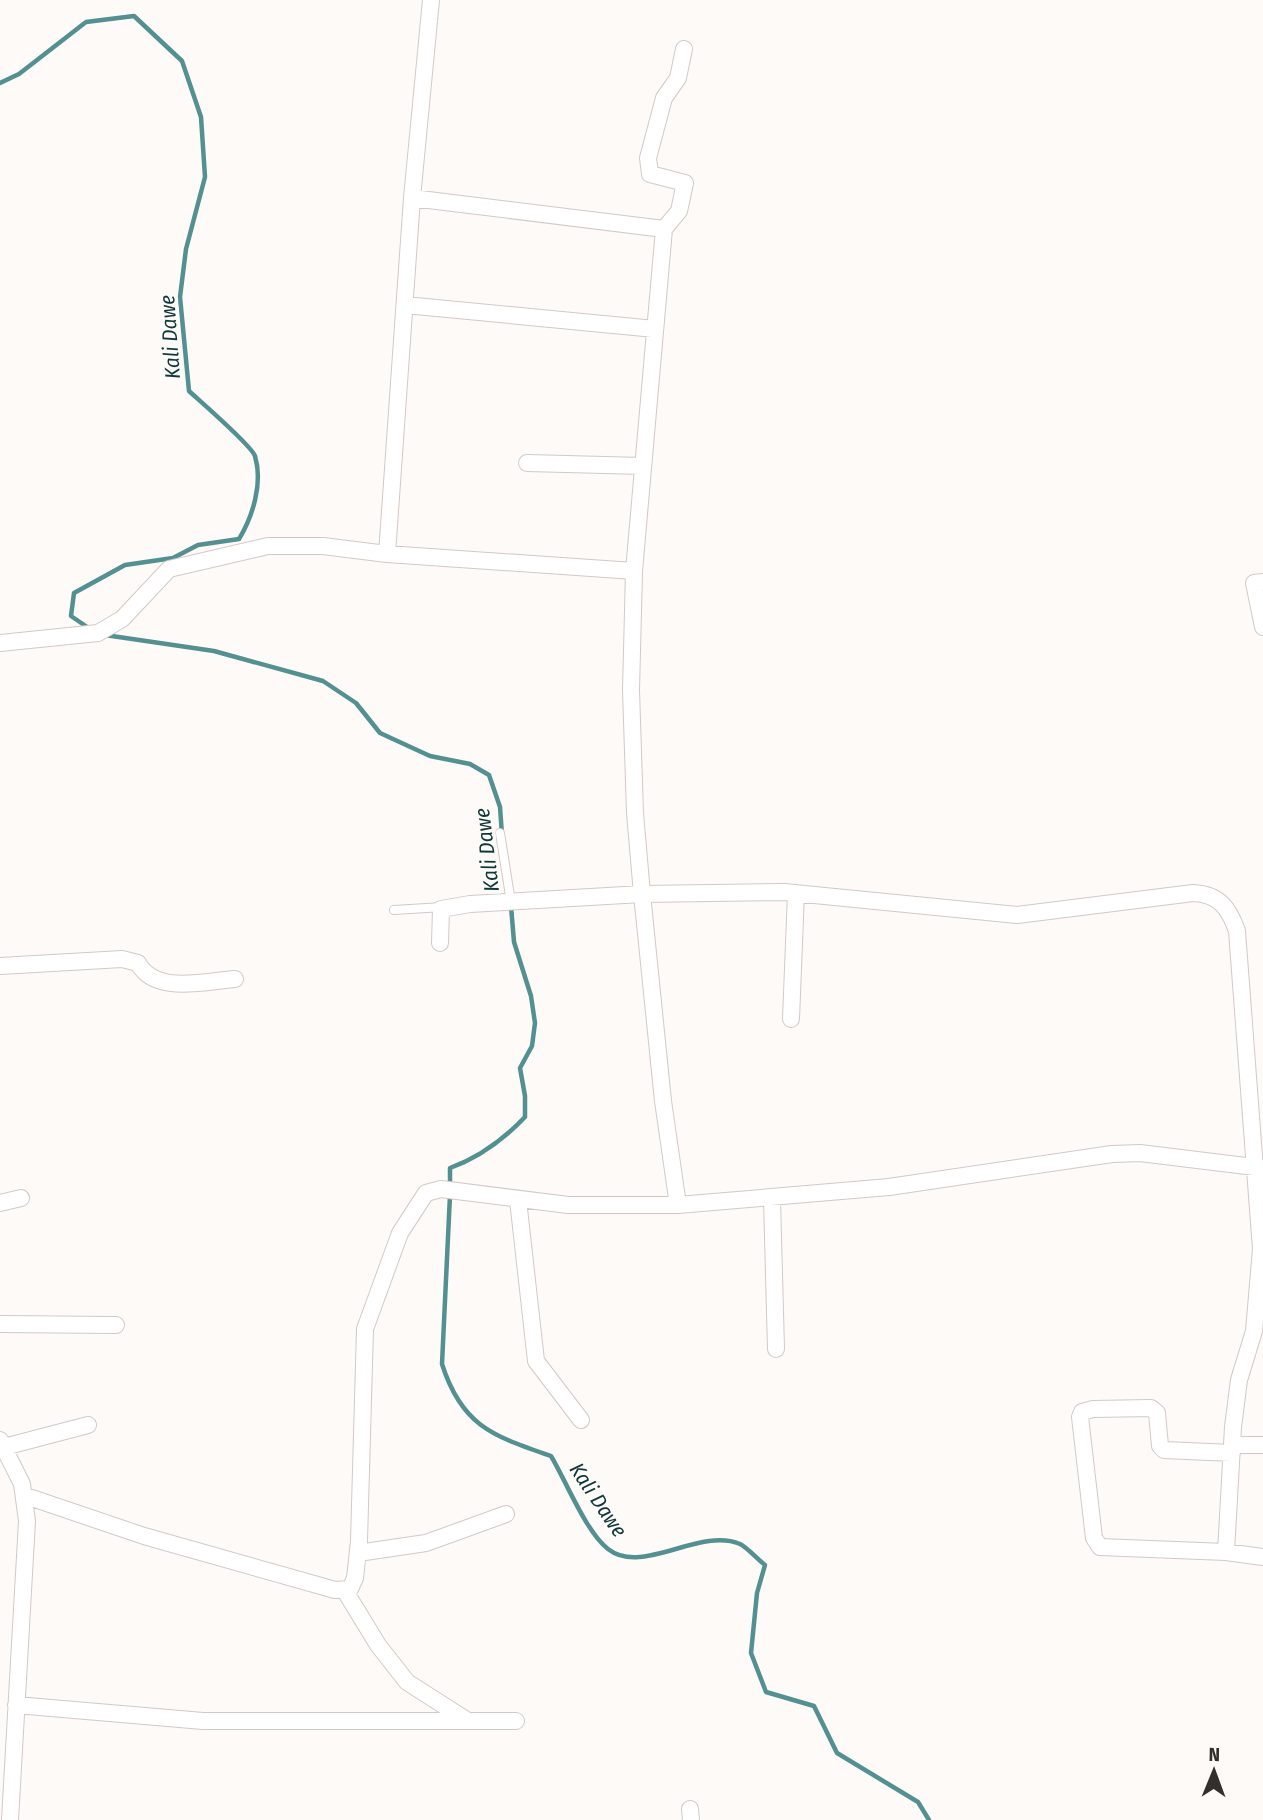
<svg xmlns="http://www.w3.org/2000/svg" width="1263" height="1820" font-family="'Fira Sans Condensed',sans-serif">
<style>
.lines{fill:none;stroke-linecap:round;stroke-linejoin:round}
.stream{stroke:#539091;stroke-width:4.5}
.service-casing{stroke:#d3c9c4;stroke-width:10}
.minor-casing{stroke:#d3c9c4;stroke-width:18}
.service{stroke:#fff;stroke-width:8}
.minor{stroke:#fff;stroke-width:16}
.labels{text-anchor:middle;stroke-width:7;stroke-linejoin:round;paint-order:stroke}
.water-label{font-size:21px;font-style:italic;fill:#0c3839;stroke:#fefaf8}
</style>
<rect width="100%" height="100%" fill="#fefaf8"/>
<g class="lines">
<path class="stream" d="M0 83 19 74 86 22 134 16 182 61 201 117 205 177 186 249 180 297 189 391C201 402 251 445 255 456 263 483 253 516 239 539L198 545 173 558 125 565 74 593 71 616 90 629
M105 635 214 651 323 681 356 703 380 733 430 756 470 764 489 775 500 807 502 835
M450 1186V1168C480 1157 503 1140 525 1117V1096L520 1068 532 1046 535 1023 531 996 514 942 511 906
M450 1195 442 1364C462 1427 494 1436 551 1456 566 1481 586 1532 608 1549 642 1576 699 1527 740 1544 748 1548 757 1559 765 1565L757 1593 751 1653 766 1692 814 1706 837 1753 918 1802 929 1820"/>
<g class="service-casing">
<path id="service" d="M500 833 511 902
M394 910 443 907"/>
</g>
<g class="minor-casing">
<path id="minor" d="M412 198 664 229 634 571 631 690 635 813 642 894 663 1101 678 1205
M664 229 679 211 685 183 650 174 648 158 664 98 678 78 684 49
M405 305 655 329
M527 463 643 466
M387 554 412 198 431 0
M1263 582 1254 583 1263 627
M0 643 98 633 122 619 169 569 268 546H323L387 554 634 571
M440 943 441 909 470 904 642 894 784 892 1017 915 1193 893C1219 894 1229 908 1237 931L1261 1249 1254 1331 1239 1380 1233 1427 1226 1552
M0 966 122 959 138 963C155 995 205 981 235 979
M791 1019 796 893
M772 1199 776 1349
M518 1200 536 1361 581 1420
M0 1203 21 1198
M0 1324 116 1325
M0 1440 22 1484 27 1521 10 1820
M1233 1445H1263
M4 1447 88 1425
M1232 1453 1164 1450 1160 1446 1157 1413 1151 1408 1093 1409 1082 1412 1080 1417 1094 1538 1100 1547 1226 1552 1263 1557
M26 1496 144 1536 335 1590 350 1589 355 1578 359 1541 365 1329 400 1233 426 1193 441 1189 568 1205H678L889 1187 1112 1154 1140 1153 1263 1168
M358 1553 426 1543 506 1514
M345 1591 378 1645 407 1682 468 1721
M16 1705 203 1721H516
M690 1809 691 1820"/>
</g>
<use href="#service" class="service"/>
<use href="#minor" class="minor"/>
</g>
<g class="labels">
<g class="water-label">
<text transform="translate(170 337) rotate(-94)" y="7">Kali Dawe</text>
<text transform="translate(487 850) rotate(-97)" y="7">Kali Dawe</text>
<text transform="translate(598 1500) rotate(56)" y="7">Kali Dawe</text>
</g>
</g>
<g transform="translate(1214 1771) rotate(1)" stroke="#fefaf8" stroke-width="5" paint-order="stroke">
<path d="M0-5L12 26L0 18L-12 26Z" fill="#332f2d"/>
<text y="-10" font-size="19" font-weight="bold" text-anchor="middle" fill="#332f2d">N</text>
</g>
</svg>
